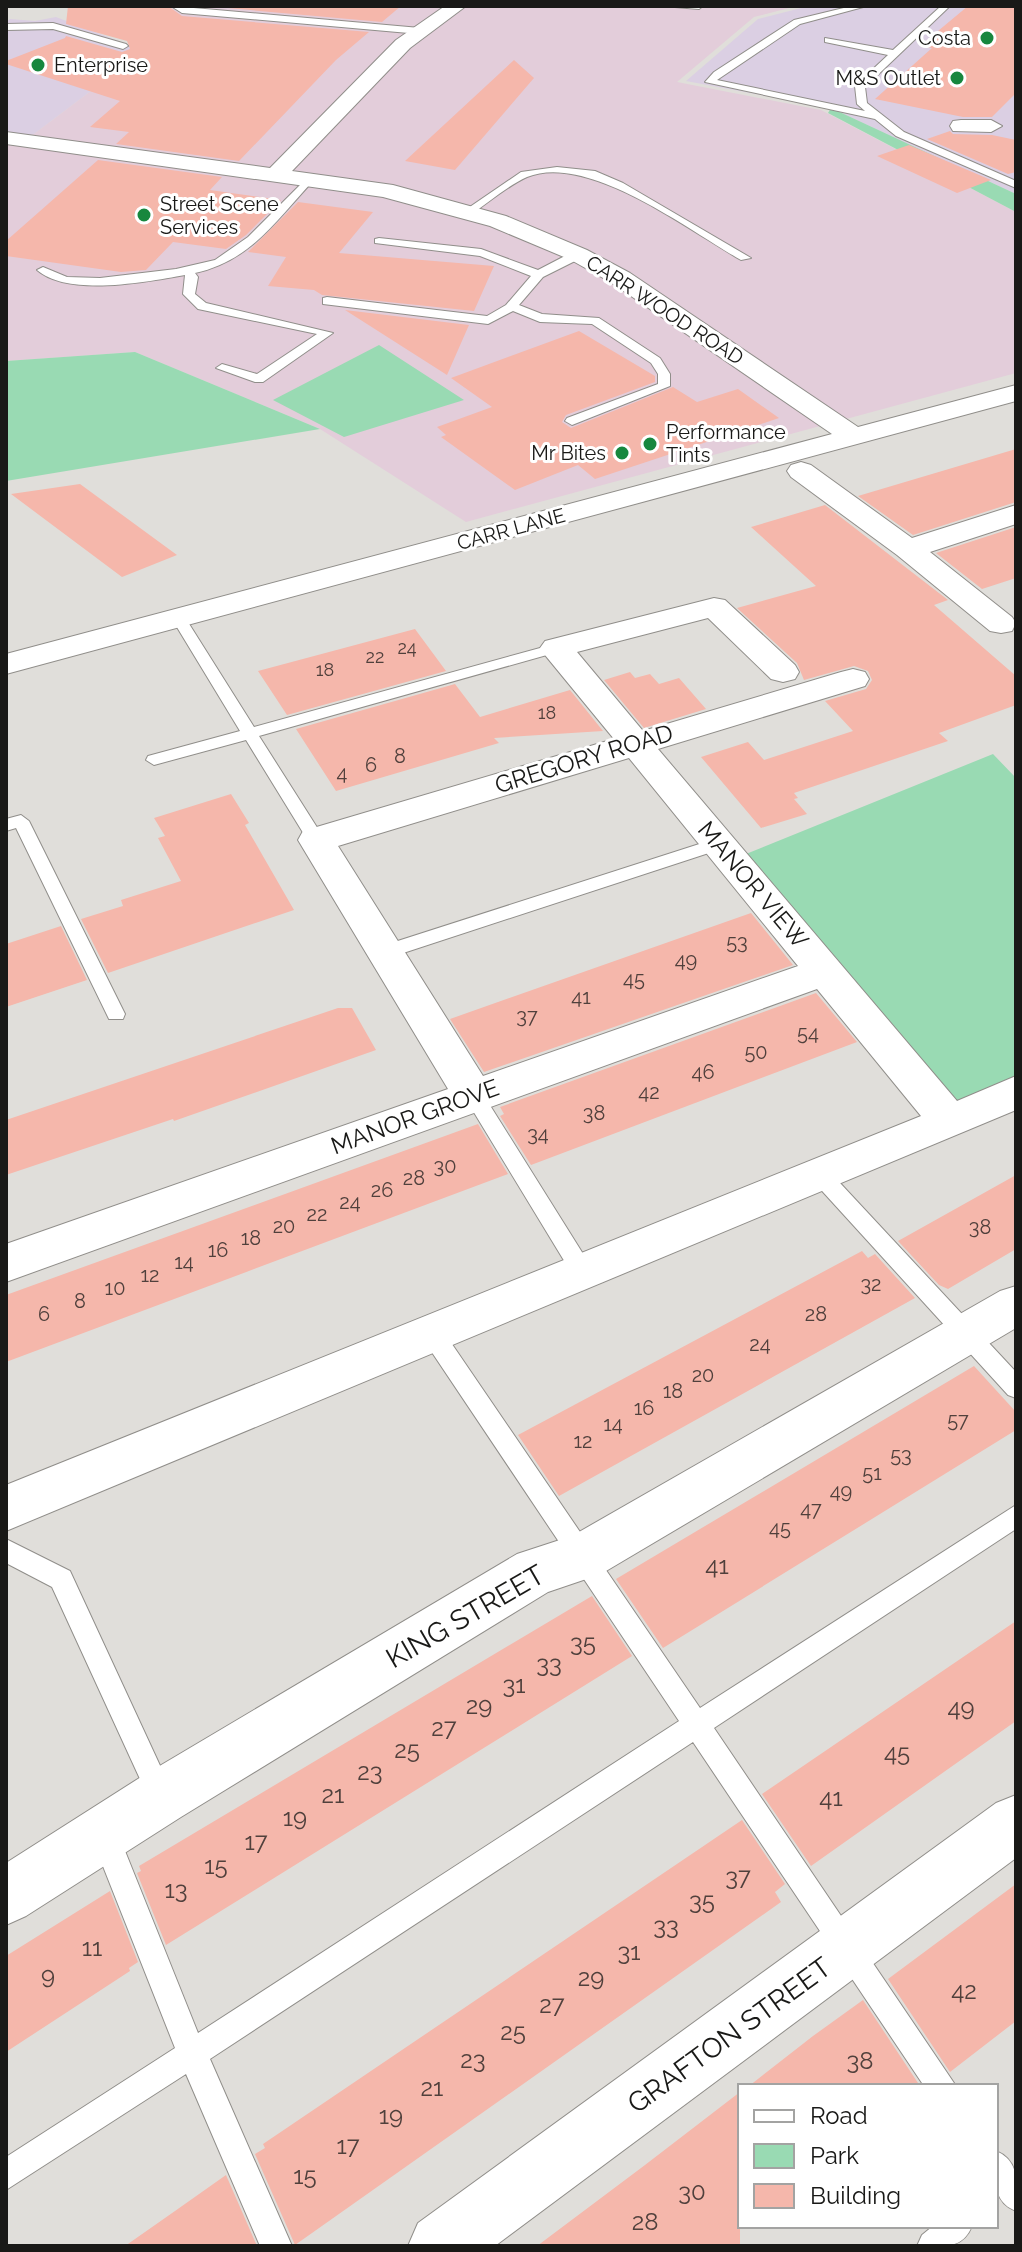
<svg xmlns="http://www.w3.org/2000/svg" width="1022" height="2252" font-family="Raleway,sans-serif">
<style>
.commercial{fill:#dbcfe3}
.industrial{fill:#e3cdda}
.green{fill:#99dab3}
.building{fill:#f5b7ab}
.lines{fill:none;stroke-linecap:round;stroke-linejoin:round}
.lane-casing{stroke:#908e8a;stroke-width:2}
.street-casing{stroke:#908e8a;stroke-width:2}
.lane{fill:#fff;fill-rule:evenodd}
.street{fill:#fff;fill-rule:evenodd}
.poi-dot{fill:#17873e;stroke:#fff;stroke-width:3}
.labels{text-anchor:middle;stroke-width:6;stroke-linejoin:round;paint-order:stroke}
.far-number-label{font-size:18px;fill:#50403c}
.far-poi-label{font-size:20px;fill:#191917;stroke:#fff;text-anchor:end}
.far-street-label{font-size:20px;fill:#191917;stroke:#fff}
.number-label{font-size:20px;fill:#50403c}
.street-label{font-size:24px;fill:#191917;stroke:#fff}
.near-number-label{font-size:24px;fill:#50403c}
.near-street-label{font-size:28px;fill:#191917;stroke:#fff}
</style>
<rect width="100%" height="100%" fill="#e0deda"/>
<path class="commercial" d="M809 6H1016V194L831 108 686 81 758 19Z
M56 17 129 45 147 40 128 63 34 134 6 142V22L10 19 35 21Z"/>
<path class="industrial" d="M111 6H797L754 17 677 82 821 110 1016 212V373L466 522 320 429 135 352 6 361V142L34 134 128 63 219 74Z"/>
<path class="green" d="M831 108 1016 194V212L828 113Z
M379 345 464 400 344 437 273 400Z
M135 352 320 429 6 481V361Z
M993 754 1016 778V1079L952 1113 741 856Z"/>
<path class="building" d="M68 6H168L182 16 369 32 336 60 239 161 116 144 129 132 90 127 120 101 6 64V61L65 38 66 36 122 52 130 49 127 41 66 24Z
M205 6H401L382 22Z
M968 6H1016V93L992 117H963L875 99 932 48 920 46Z
M514 60 534 78 455 170 405 161Z
M950 131 953 134 992 135 1016 140V172L1008 174 927 139Z
M909 145 991 180 957 193 877 156Z
M98 160 222 177 210 190 281 200 246 235 226 249 173 242 146 270 121 272 6 256V241Z
M298 202 373 212 339 253 494 266 474 311 322 295 314 290 268 286 286 257 248 252Z
M345 310 469 325 447 375Z
M579 331 655 376V382L566 415 562 422 571 428 673 387 697 402 738 389 779 418 595 479 578 465 515 490 441 437 446 435 437 427 492 407 451 378Z
M1016 449V502L913 535 858 496Z
M80 484 177 555 122 577 11 494Z
M825 505 948 600 934 605 1016 676V705L939 733 948 741 794 793 798 798 794 799 807 814 761 828 701 757 748 742 764 760 853 731 825 701 866 689 872 680 868 671 854 666 804 680 797 663 737 608 816 586 751 527Z
M1016 527V578L982 589 936 553Z
M415 629 446 671 287 715 258 671Z
M630 672 635 678 650 674 659 684 679 678 706 709 644 728 604 680Z
M455 684 480 717 570 690 603 731 494 738 499 743 336 791 296 729Z
M231 794 249 823 245 825 294 910 108 973 81 919 123 906 121 900 181 881 158 838 165 836 154 818Z
M751 913 793 965 484 1072 450 1019Z
M61 926 87 980 6 1007V944Z
M816 993 857 1042 531 1165 500 1116 504 1114 500 1107Z
M338 1008H352L376 1050 174 1121 173 1119 6 1175V1120Z
M478 1124 508 1174 6 1362V1295Z
M1016 1175V1249L948 1289 939 1285 898 1241Z
M862 1251 868 1258 875 1254 915 1298 559 1496 518 1435Z
M974 1366 1016 1412V1430L663 1648 616 1579Z
M592 1596 632 1656 166 1945 137 1873 141 1871 139 1866Z
M1016 1621V1721L811 1866 762 1794Z
M742 1820 785 1884 775 1892 781 1902 295 2245 255 2154 265 2148 263 2144Z
M1016 1884V2021L950 2072 888 1979Z
M110 1891 138 1962 129 1968 130 1971 6 2052V1956Z
M863 2000 920 2086H749L813 2036Z
M740 2092V2246H537L645 2165Z
M226 2175 257 2246H125L175 2211Z"/>
<g class="lines">
<g class="lane-casing">
<path id="lane" d="M171 6 420 28 425 31 420 34 182 13Z
M663 6H703L699 9Z
M852 6H867L800 24 717 80 865 111 857 104 855 86 888 55 825 42V38L893 50 941 6H950L865 87 867 103 904 132 1016 181V188L896 136 875 119 705 82 714 72 794 20Z
M53 23 126 44 128 46 123 49 53 29 6 30V24Z
M557 167 595 171 623 183 751 258 741 260C690 231 587 152 527 177 507 186 488 203 470 215L461 213 521 172Z
M310 175 315 178 314 180C277 219 251 261 195 273L198 277 195 294 206 303 333 333 263 382H255L216 368 222 364 257 374 317 334 198 309 183 294 185 275C147 282 68 297 37 270L43 267 67 277 100 278 176 269 215 260 248 237Z
M379 238 481 249 538 270 563 257 583 253V257L543 277 519 305 542 314 599 318 660 358 670 374V386L572 425 565 421 567 418 658 384V374L651 363 592 324 540 322 513 311 488 324 323 304V298L327 297 487 316 506 305 531 276 480 256 375 243V239Z
M179 615 186 619 254 727 551 645 556 643 564 648 561 651 259 736 325 840 316 846 310 844 246 740 154 765 146 760 148 756 240 731 172 619Z
M21 815 29 821 125 1014 123 1019H109L16 828 6 831V819Z
M718 838 727 844 724 848 391 957H379L376 952 379 947Z
M474 1088 481 1091 590 1265 593 1271 590 1277 582 1280 574 1277 464 1096 467 1091Z
M820 1167 827 1169 1016 1372V1398L1008 1395 813 1181 810 1175 813 1169Z
M433 1326 441 1328 700 1708 1016 1505V1529L714 1728 956 2086H924L693 1742 210 2059 292 2246H260L186 2074 6 2190V2157L175 2048 91 1836 95 1826 105 1822 115 1826 198 2033 679 1721 425 1342 422 1335 425 1328Z
M6 1539 70 1571 169 1785 173 1794 169 1803 160 1807 151 1803 52 1587 6 1563Z
M996 2151C1022 2162 1016 2187 1016 2211 990 2201 996 2175 996 2151Z
M933 2226H972C962 2251 941 2246 917 2246L922 2235Z"/>
</g>
<g class="street-casing">
<path id="street" d="M445 6H466L410 48 292 171 393 185 506 216 587 250 630 273 858 427 1016 385V401L6 674V654L832 434 612 283 571 260 490 226 383 197 6 144V132L270 168 396 40Z
M961 120H991L1002 126 991 132 953 131 950 126 953 121Z
M801 462 811 465 912 538 1016 505V524L930 552 1012 617 1016 623 1012 631 1001 633 990 631 897 555 791 477 787 471 791 465Z
M714 598 725 600 795 665 799 672 795 679 783 682 771 679 708 618 577 652 643 731 841 672 853 669 865 672 869 679 865 686 658 749 957 1101 1016 1076V1110L6 1531V1485L921 1116 817 989 6 1282V1244L448 1089 298 840 303 831 614 739 545 655 540 648 545 641ZM629 758 798 966 483 1076 338 846Z
M1016 1286V1328L601 1574 548 1592 181 1817 26 1916 6 1925V1863L141 1777 517 1554 572 1536 1000 1291Z
M1016 1795V1858L495 2246H408L418 2223 996 1803Z"/>
</g>
<use href="#lane" class="lane"/>
<use href="#street" class="street"/>
</g>
<g class="poi-dot">
<circle cx="987" cy="38" r="8"/>
<circle cx="38" cy="65" r="8"/>
<circle cx="957" cy="78" r="8"/>
<circle cx="144" cy="215" r="8"/>
<circle cx="650" cy="444" r="8"/>
<circle cx="622" cy="453" r="8"/>
</g>
<g class="labels">
<g class="far-number-label">
<text x="407" y="654">24</text>
<text x="375" y="663">22</text>
<text x="325" y="676">18</text>
<text x="547" y="719">18</text>
</g>
<g class="far-poi-label">
<text x="971" y="45">Costa</text>
<text x="54" y="72" text-anchor="start">Enterprise</text>
<text x="941" y="85">M&amp;S Outlet</text>
<text x="160" y="211" text-anchor="start">Street Scene<tspan x="160" dy="23">Services</tspan></text>
<text x="666" y="439" text-anchor="start">Performance<tspan x="666" dy="23">Tints</tspan></text>
<text x="606" y="460">Mr Bites</text>
</g>
<g class="far-street-label">
<text transform="translate(665 310) rotate(33)" y="7">CARR WOOD ROAD</text>
<text transform="translate(511 529) rotate(-15)" y="7">CARR LANE</text>
</g>
<g class="number-label">
<text x="400" y="763">8</text>
<text x="371" y="772">6</text>
<text x="342" y="780">4</text>
<text x="737" y="949">53</text>
<text x="686" y="967">49</text>
<text x="634" y="986">45</text>
<text x="581" y="1004">41</text>
<text x="527" y="1023">37</text>
<text x="808" y="1040">54</text>
<text x="756" y="1059">50</text>
<text x="703" y="1079">46</text>
<text x="649" y="1099">42</text>
<text x="594" y="1120">38</text>
<text x="538" y="1141">34</text>
<text x="445" y="1173">30</text>
<text x="414" y="1185">28</text>
<text x="382" y="1197">26</text>
<text x="350" y="1209">24</text>
<text x="317" y="1221">22</text>
<text x="284" y="1233">20</text>
<text x="980" y="1234">38</text>
<text x="251" y="1245">18</text>
<text x="218" y="1257">16</text>
<text x="184" y="1269">14</text>
<text x="150" y="1282">12</text>
<text x="871" y="1291">32</text>
<text x="115" y="1295">10</text>
<text x="80" y="1308">8</text>
<text x="44" y="1321">6</text>
<text x="816" y="1321">28</text>
<text x="760" y="1351">24</text>
<text x="703" y="1382">20</text>
<text x="673" y="1398">18</text>
<text x="644" y="1415">16</text>
<text x="958" y="1427">57</text>
<text x="613" y="1431">14</text>
<text x="583" y="1448">12</text>
<text x="901" y="1462">53</text>
<text x="872" y="1480">51</text>
<text x="841" y="1498">49</text>
<text x="811" y="1516">47</text>
<text x="780" y="1535">45</text>
</g>
<g class="street-label">
<text transform="translate(584 759) rotate(-17)" y="8">GREGORY ROAD</text>
<text transform="translate(753 885) rotate(50)" y="8">MANOR VIEW</text>
<text transform="translate(415 1117) rotate(-20)" y="8">MANOR GROVE</text>
</g>
<g class="near-number-label">
<text x="717" y="1574">41</text>
<text x="583" y="1651">35</text>
<text x="549" y="1672">33</text>
<text x="514" y="1693">31</text>
<text x="479" y="1714">29</text>
<text x="961" y="1716">49</text>
<text x="444" y="1736">27</text>
<text x="407" y="1758">25</text>
<text x="897" y="1761">45</text>
<text x="370" y="1780">23</text>
<text x="333" y="1803">21</text>
<text x="831" y="1806">41</text>
<text x="295" y="1826">19</text>
<text x="256" y="1850">17</text>
<text x="216" y="1874">15</text>
<text x="738" y="1885">37</text>
<text x="176" y="1898">13</text>
<text x="702" y="1909">35</text>
<text x="666" y="1934">33</text>
<text x="92" y="1956">11</text>
<text x="629" y="1960">31</text>
<text x="48" y="1984">9</text>
<text x="591" y="1986">29</text>
<text x="964" y="1999">42</text>
<text x="552" y="2013">27</text>
<text x="513" y="2040">25</text>
<text x="473" y="2068">23</text>
<text x="860" y="2069">38</text>
<text x="432" y="2096">21</text>
<text x="391" y="2124">19</text>
<text x="348" y="2154">17</text>
<text x="305" y="2184">15</text>
<text x="692" y="2200">30</text>
<text x="645" y="2230">28</text>
</g>
<g class="near-street-label">
<text transform="translate(465 1616) rotate(-30)" y="10">KING STREET</text>
<text transform="translate(729 2035) rotate(-36)" y="10">GRAFTON STREET</text>
</g>
</g>
<rect width="1022" height="2252" fill="none" stroke="#191917" stroke-width="16"/>
<rect x="738" y="2084" width="260" height="144" fill="#ffffff" stroke="#a3a3a2" stroke-width="2"/>
<rect x="754" y="2110" width="40" height="12" fill="#ffffff" stroke="#a3a3a2" stroke-width="2"/>
<text x="810" y="2124" font-size="24" fill="#191917">Road</text>
<rect x="754" y="2144" width="40" height="24" fill="#99dab3" stroke="#a3a3a2" stroke-width="2"/>
<text x="810" y="2164" font-size="24" fill="#191917">Park</text>
<rect x="754" y="2184" width="40" height="24" fill="#f5b7ab" stroke="#a3a3a2" stroke-width="2"/>
<text x="810" y="2204" font-size="24" fill="#191917">Building</text>
</svg>
